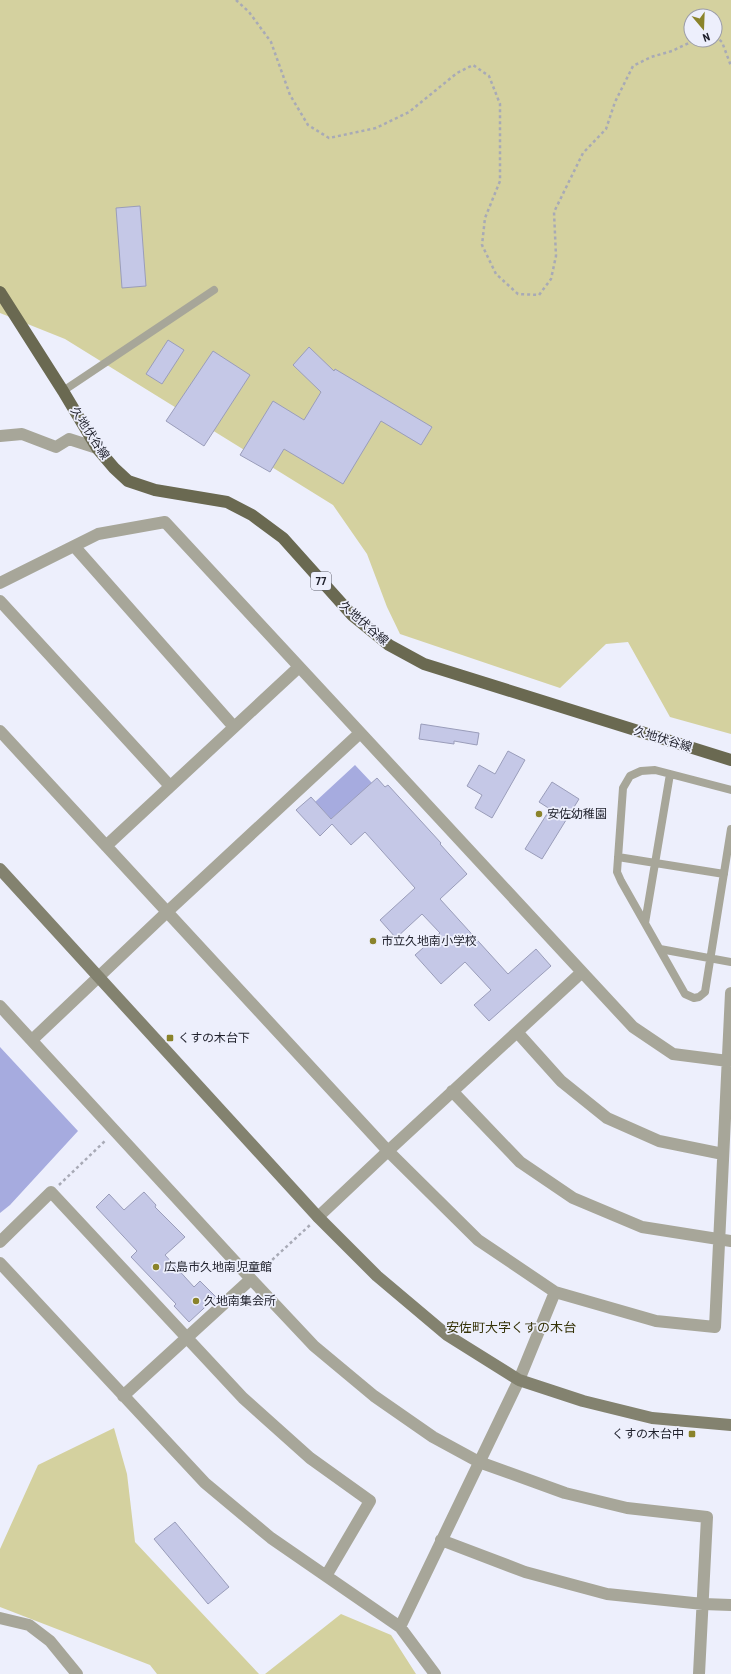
<svg xmlns="http://www.w3.org/2000/svg" width="731" height="1674" font-family="'Roboto Condensed','Noto Sans JP',sans-serif">
<style>
.green{fill:#d4d19f;fill-rule:evenodd}
.water{fill:#a6abdf}
.building{fill:#c5c8e7;stroke:#9a9dba}
.lines{fill:none;stroke-linecap:round;stroke-linejoin:round}
.path{stroke:#a8aab6;stroke-width:2.5;stroke-dasharray:3 3;stroke-linecap:butt}
.lane{stroke:#a7a699;stroke-width:8}
.street{stroke:#a7a699;stroke-width:12}
.secondary{stroke:#83826f;stroke-width:12}
.primary{stroke:#6a6951;stroke-width:12}
.poi-dot{fill:#8a832b;stroke:#edeffc;stroke-width:1.5}
.labels{text-anchor:middle;stroke-width:3.5;stroke-linejoin:round;paint-order:stroke}
.shield{fill:#edeffc;stroke:#5d5e6a;stroke-width:1}
.shield-label{font-size:11px;font-weight:bold;fill:#1f202b}
.street-label{font-size:12px;fill:#1f202b;stroke:#edeffc}
.poi-label{font-size:12px;fill:#1f202b;stroke:#edeffc;text-anchor:start}
.neighbourhood-label{font-size:13px;fill:#363308;stroke:#edeffc}
</style>
<rect width="100%" height="100%" fill="#edeffc"/>
<path class="green" d="M0 0H731V734L670 717 628 642 606 644 560 688 400 634 387 607 367 554 333 505 65 339 0 313ZM691 16H715V40H691Z
M114 1428 127 1474 135 1542 259 1674H157L150 1665 0 1607V1549L38 1465Z
M341 1614 391 1635 416 1674H265Z"/>
<path class="water" d="M355 765 372 783 331 819 315 802Z
M0 1047 78 1131 10 1205 0 1213Z"/>
<path class="building" d="M140 206 146 286 122 288 116 208Z
M168 340 184 350 162 384 146 374Z
M309 347 334 371 335 369 432 427 421 445 381 421 343 484 284 449 270 472 240 455 273 401 304 420 321 392 293 365Z
M213 351 250 375 204 446 166 421Z
M421 724 479 733 477 745 454 741V744L419 739Z
M508 751 525 760 492 818 475 808 482 795 467 786 479 765 495 774Z
M377 778 385 787 388 785 441 843 440 844 467 874 440 899 508 974 536 949 551 966 489 1021 474 1005 491 990 465 962 441 984 415 955 440 933 422 914 396 938 380 920 415 888 365 832 351 845 332 824 320 836 296 810 311 797 331 819Z
M552 782 579 799 542 859 525 849 550 809 539 802Z
M144 1192 156 1205 155 1207 185 1237 165 1255 194 1287 200 1281 216 1297 189 1322 174 1306 176 1304 131 1257 137 1251 96 1207 109 1194 124 1210Z
M175 1522 229 1587 208 1604 154 1539Z"/>
<g class="lines">
<path class="path" d="M236 0 249 12 271 42 290 95 308 125 329 138 376 128 409 112 457 73 473 65 489 76 500 104V181L485 218 482 245 496 274 518 294 539 295 551 279 556 256 554 212 583 153 606 129 615 102 633 66 651 57 672 51 695 40
M715 36 722 42 731 66
M59 1185 106 1140
M259 1272 310 1225"/>
<path class="lane" d="M63 391 214 290
M731 790 655 770 641 771 630 776 623 788 617 872 621 881 685 994 694 998 699 997 705 992 731 829
M618 857 724 874
M645 923 670 774
M660 949 731 962"/>
<path class="street" d="M0 436 22 434 56 447 69 439 97 448
M74 546 234 727
M0 583 98 534 165 522 633 1027 673 1054 728 1061
M0 601 170 786
M0 731 388 1151 478 1240 555 1292 656 1321 715 1327 731 993
M106 846 299 667
M0 1006 251 1279 314 1346 374 1396 433 1437 479 1462 565 1493 627 1508 707 1517 699 1674
M517 1032 561 1081 607 1118 659 1141 723 1154
M32 1040 167 912 360 733
M452 1091 520 1162 573 1198 642 1227 731 1241
M318 1217 388 1151 582 972
M0 1242 51 1192 243 1398 310 1458 370 1501 326 1576
M0 1263 205 1483 271 1538 400 1627 435 1674
M123 1396 251 1279
M441 1540 525 1572 607 1594 703 1604 731 1605
M0 1618 29 1625 50 1641 77 1674
M400 1627 519 1380 555 1292"/>
<path class="secondary" d="M0 869 318 1217 377 1276 447 1335 519 1380 583 1401 652 1418 731 1425"/>
<path class="primary" d="M0 292 63 391 97 448 114 468 128 481 155 490 227 502 252 515 283 538 352 615 389 645 424 664 731 760"/>
</g>
<g class="poi-dot">
<circle cx="539" cy="814" r="4"/>
<circle cx="373" cy="941" r="4"/>
<rect x="166" y="1034" width="8" height="8" rx="2"/>
<circle cx="156" cy="1267" r="4"/>
<circle cx="196" cy="1301" r="4"/>
<rect x="688" y="1430" width="8" height="8" rx="2"/>
</g>
<g class="labels">
<rect class="shield" x="311" y="572" width="20" height="18" rx="3"/>
<g class="shield-label">
<text x="321" y="585">77</text>
</g>
<g class="street-label">
<text transform="translate(90 433) rotate(57)" y="4">久地伏谷線</text>
<text transform="translate(364 623) rotate(41)" y="4">久地伏谷線</text>
<text transform="translate(663 739) rotate(17)" y="4">久地伏谷線</text>
</g>
<g class="poi-label">
<text x="547" y="818">安佐幼稚園</text>
<text x="381" y="945">市立久地南小学校</text>
<text x="178" y="1042">くすの木台下</text>
<text x="164" y="1271">広島市久地南児童館</text>
<text x="204" y="1305">久地南集会所</text>
<text x="684" y="1438" text-anchor="end">くすの木台中</text>
</g>
<g class="neighbourhood-label">
<text x="511" y="1332">安佐町大字くすの木台</text>
</g>
</g>
<g transform="translate(703 28) rotate(161)"><circle r="19" fill="#edeffc" stroke="#9b9ca8"/>
<path d="M0-3L7 15L0 10L-7 15Z" fill="#8a832b"/>
<text y="-6" font-size="11" font-weight="bold" text-anchor="middle" fill="#1f202b">N</text>
</g>
</svg>
